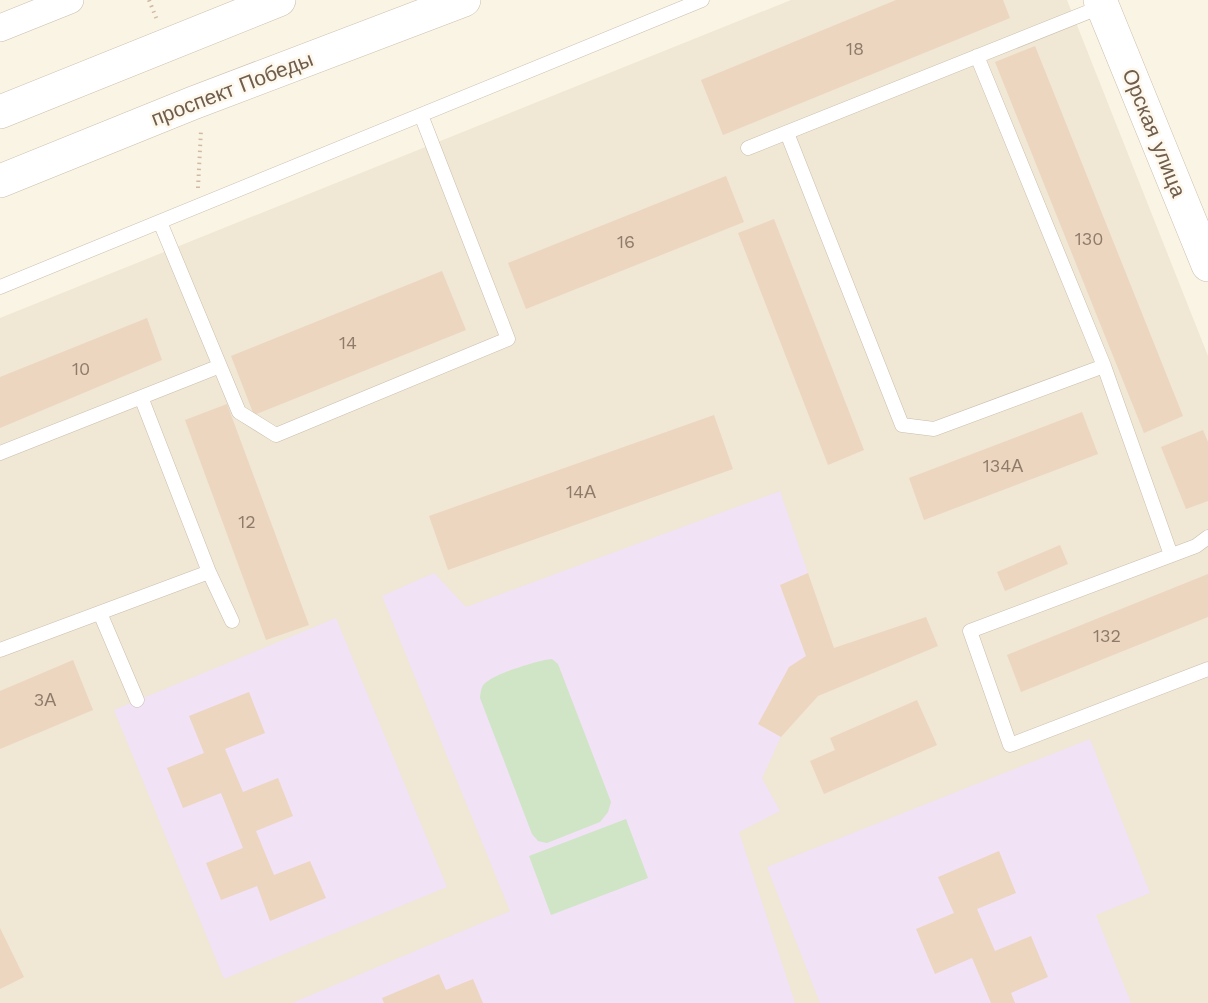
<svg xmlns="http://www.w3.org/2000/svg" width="1208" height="1003" font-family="'Work Sans',sans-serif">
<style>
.residential{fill:#f0e7d4}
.education{fill:#f1e2f6}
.green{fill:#cfe5c5}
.building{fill:#ecd6c0}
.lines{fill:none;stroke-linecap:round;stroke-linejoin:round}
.lane-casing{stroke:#cabdad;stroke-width:15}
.street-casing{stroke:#cabdad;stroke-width:28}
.secondary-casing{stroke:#ccbeab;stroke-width:34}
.path{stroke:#d0baa3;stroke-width:4;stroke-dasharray:1.5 4.5;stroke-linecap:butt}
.lane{stroke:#fff;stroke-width:14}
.street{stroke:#fff;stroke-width:27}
.secondary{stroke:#fff;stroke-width:33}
.labels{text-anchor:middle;stroke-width:5;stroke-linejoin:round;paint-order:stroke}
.number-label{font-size:18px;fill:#8f7b6a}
.street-label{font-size:21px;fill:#705d4d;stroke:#fdf8eb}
</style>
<rect width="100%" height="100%" fill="#faf4e5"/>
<path class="residential" d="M791 0H1067L1208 356V1003H0V318Z"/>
<path class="education" d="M780 491 808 573 781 586 806 656 758 724 781 737 762 778 780 811 739 832 795 1003H292L510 911 382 596 434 573 466 607Z
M336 618 447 887 224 979 114 710Z
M1090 739 1150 893 1096 915 1131 1003H820L767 867Z"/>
<path class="green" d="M552 659 558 664 611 802 608 812 600 822 547 843 538 841 532 834 480 698C481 690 481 685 488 681 498 673 539 660 552 659Z
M626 819 648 878 551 915 529 856Z"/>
<path class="building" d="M896 0H1003L1010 18 723 135 701 80Z
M1035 46 1183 416 1144 433 995 62Z
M726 176 744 222 526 309 508 263Z
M774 219 864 450 828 465 738 233Z
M442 271 466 330 254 415 231 356Z
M147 318 162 360 0 428V377Z
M227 404 309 625 266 640 185 420Z
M1082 412 1098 454 924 520 909 478Z
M714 415 733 469 448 570 429 516Z
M1203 430 1208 442V501L1186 509 1161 447Z
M1060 545 1068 564 1005 591 997 572Z
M808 573 834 648 926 617 938 646 818 696 781 737 758 724 789 667 806 656 780 585Z
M1208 574V617L1021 692 1007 655Z
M73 660 93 710 0 749V691Z
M249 692 265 733 225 749 243 792 278 778 293 816 256 831 274 875 310 861 326 898 270 921 257 886 221 900 206 863 243 848 221 793 183 808 167 768 204 753 189 716Z
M917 700 937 745 824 794 810 761 835 750 830 738Z
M999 851 1016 893 977 909 995 951 1031 936 1048 977 1011 993 1015 1003H991L972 958 935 974 916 929 954 913 938 877Z
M0 928 24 977 0 989Z
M439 974 446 990 473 979 483 1003H384L382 998Z"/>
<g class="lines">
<g class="lane-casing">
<path id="lane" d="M787 133 902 425 934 429 1104 366 977 56
M748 148 1103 6
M160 222 239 412 276 435 508 339 421 115
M0 287 702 0
M1104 366 1171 555
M0 453 220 366
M1208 537 1196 546 970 631 1010 745 1208 669
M209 572 232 621
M100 613 137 700
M0 650 209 572 141 397"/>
</g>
<g class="street-casing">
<path id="street" d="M0 28 70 0"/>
</g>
<g class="secondary-casing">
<path id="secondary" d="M1100 0 1208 265
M0 112 279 0
M0 181 193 103 464 0"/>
</g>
<path class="path" d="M149 0 157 20
M198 188 201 130"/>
<use href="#lane" class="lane"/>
<use href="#street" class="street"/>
<use href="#secondary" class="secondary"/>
</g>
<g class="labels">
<g class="number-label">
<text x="855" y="55">18</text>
<text x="1089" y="245">130</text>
<text x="626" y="248">16</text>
<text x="348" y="349">14</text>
<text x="81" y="375">10</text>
<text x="1003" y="472">134А</text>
<text x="581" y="498">14А</text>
<text x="247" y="528">12</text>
<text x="1107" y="642">132</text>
<text x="45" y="706">3А</text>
</g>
<g class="street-label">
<text transform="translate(232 89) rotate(-21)" y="7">проспект Победы</text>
<text transform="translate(1154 133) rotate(68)" y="7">Орская улица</text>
</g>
</g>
</svg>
